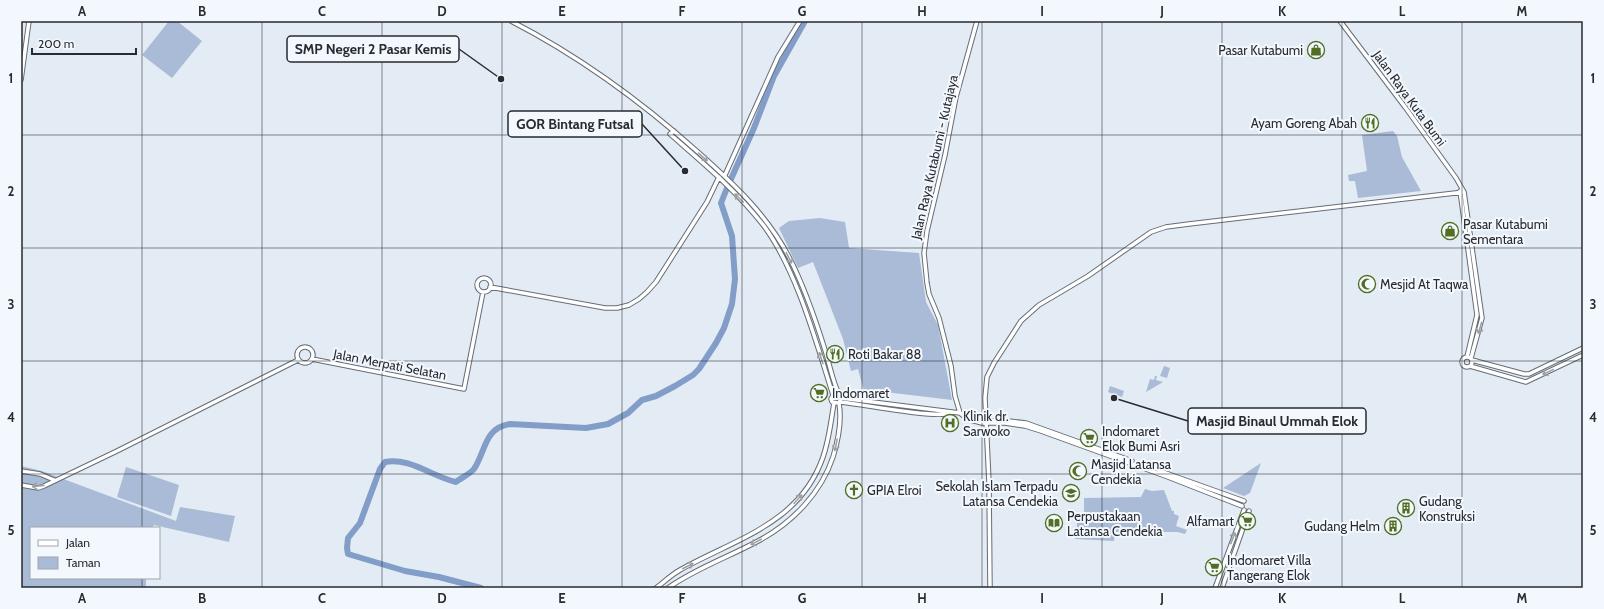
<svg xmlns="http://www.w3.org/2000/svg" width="1604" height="609" font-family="Cabin,sans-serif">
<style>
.green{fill:#a9bbd6}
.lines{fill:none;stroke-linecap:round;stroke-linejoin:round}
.river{stroke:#819dc8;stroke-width:6}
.minor-casing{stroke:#666d76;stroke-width:5.5}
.minor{stroke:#fff;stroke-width:3.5}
.oneway{stroke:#9ea0a1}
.grid{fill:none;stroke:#282b2f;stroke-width:1;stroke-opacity:0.55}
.labels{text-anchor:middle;stroke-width:4;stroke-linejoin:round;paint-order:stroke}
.poi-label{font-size:13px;fill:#282b2f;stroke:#f3f8fe;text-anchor:start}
.street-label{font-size:13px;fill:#282b2f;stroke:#f3f8fe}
.leader{fill:none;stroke:#282b2f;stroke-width:1.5}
.callout-dot{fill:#282b2f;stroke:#f3f8fe;stroke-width:1.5}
.callout{fill:#f3f8fe;stroke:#282b2f;stroke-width:1.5}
.callout-label{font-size:14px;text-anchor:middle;font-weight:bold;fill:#282b2f}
.neatline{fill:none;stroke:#282b2f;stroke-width:1.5}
.grid-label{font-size:13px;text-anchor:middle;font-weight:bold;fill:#282b2f}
</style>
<rect width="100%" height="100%" fill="#e3ebf5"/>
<path class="green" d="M169 21H177L202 41 172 78 142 55Z
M1393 131 1397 136 1402 157 1421 191 1358 198 1355 181H1349L1348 175 1367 171 1362 135Z
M820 218 845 222 849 248 919 253 926 302 938 325 952 400 877 391 870 393 864 391 858 369 851 371 843 339 813 262 798 268 779 228 789 221Z
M1164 366 1170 368 1167 378 1160 376Z
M1155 376H1157L1156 380 1163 382 1146 392 1150 379 1154 380Z
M1110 386 1124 391 1122 397 1108 392Z
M1261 463 1250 493 1244 496 1223 488Z
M21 466 42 471 176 521 180 507 235 516 229 542 154 525 152 528H31V578H146V588H21Z
M126 467 179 485 171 516 117 497Z
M1145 489 1152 491 1164 490 1172 511H1174V514L1179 516 1176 526 1187 530 1185 534 1178 532H1115L1114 541 1075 539V527H1077V521H1084V498L1141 497Z"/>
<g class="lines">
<path class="river" d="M731 179 754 128 774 76 805 21
M481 588 439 577 405 571 348 554 347 548 348 538 360 523 380 469 385 462C409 457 433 477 456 482 461 478 470 474 474 469 486 451 484 428 510 424L586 428 608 424 628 413 642 400 656 396 675 386 693 375 699 369 716 343 724 328 732 304 735 279 732 236 721 203 727 188"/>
<g class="minor-casing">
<path id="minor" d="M511 21C579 56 642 102 699 153 734 184 767 215 789 257 804 286 815 318 825 350 830 365 833 385 841 398L839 403 832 402 831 399 833 395H839
M977 21 956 97 945 155 927 231 924 253 927 283 929 294 939 318 951 366 955 396 960 413 967 419 982 423H1005L1025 426 1041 431 1168 477 1242 506
M1340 21 1405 107 1456 178 1464 192 1482 318 1471 358
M21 80 29 21
M674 131 670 134C703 163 737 191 764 226 797 271 816 342 833 395
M725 175 778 57 800 21
M1460 191 1477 315 1467 357
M477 285a7 7 0 1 1 14 0a7 7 0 1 1-14 0Z
M490 287 605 308H617L629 305 639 299 647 292 656 282 707 202 719 177
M297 355a8 8 0 1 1 16 0a8 8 0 1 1-16 0Z
M1462 362a5 5 0 1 1 10 0a5 5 0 1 1-10 0Z
M312 359 464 389 483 292
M1472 360 1524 374H1529L1583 348
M1470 366 1526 382 1583 355
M841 398 960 413
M841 402C860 404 937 419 950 413
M985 422 999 420 1026 423 1132 461
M21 471 40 474 54 480
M1160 471 1244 501
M21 485 38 488 44 486 117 451 298 360
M656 588C664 582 671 575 680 570 735 539 800 524 823 457 829 440 831 421 834 403
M668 588C696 568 729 557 760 540 793 522 821 493 833 457 838 441 842 421 839 403
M990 588 989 483 985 398 987 377 994 363 1021 321 1039 305 1088 276 1151 232 1166 227 1189 224 1464 192
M1215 588 1244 510
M1222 588 1249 511"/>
</g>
<use href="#minor" class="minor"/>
</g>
<defs><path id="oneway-shaft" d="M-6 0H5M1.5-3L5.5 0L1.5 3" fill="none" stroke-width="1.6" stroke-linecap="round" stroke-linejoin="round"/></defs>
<g class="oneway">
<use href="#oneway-shaft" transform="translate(703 157) rotate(41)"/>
<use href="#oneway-shaft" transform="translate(739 198) rotate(-135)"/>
<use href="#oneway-shaft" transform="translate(789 258) rotate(63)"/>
<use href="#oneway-shaft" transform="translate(1480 328) rotate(106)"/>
<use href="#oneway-shaft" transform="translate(821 358) rotate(-108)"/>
<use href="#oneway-shaft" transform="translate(1548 372) rotate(154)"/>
<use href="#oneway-shaft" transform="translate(836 445) rotate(101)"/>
<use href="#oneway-shaft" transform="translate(38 486) rotate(174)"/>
<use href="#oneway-shaft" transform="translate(798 499) rotate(-48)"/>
<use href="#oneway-shaft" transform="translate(1233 538) rotate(-69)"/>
<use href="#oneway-shaft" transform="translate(756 542) rotate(152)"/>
<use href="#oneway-shaft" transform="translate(688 566) rotate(-27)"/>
</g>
<path class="grid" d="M142 21V528M262 21V588M382 21V588M502 21V588M622 21V588M742 21V588M862 21V588M982 21V588M1102 21V588M1222 21V588M1342 21V588M1462 21V588M21 135H1583M21 248H1583M21 361H1583M21 474H1583M142 578V588"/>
<defs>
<g id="shop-ring" transform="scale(0.9)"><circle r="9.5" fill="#f3f8fe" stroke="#516e22" stroke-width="1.5"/><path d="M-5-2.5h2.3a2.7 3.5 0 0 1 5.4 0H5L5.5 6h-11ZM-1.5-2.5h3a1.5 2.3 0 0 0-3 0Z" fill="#516e22"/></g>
<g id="restaurant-ring" transform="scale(0.9)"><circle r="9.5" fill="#f3f8fe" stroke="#516e22" stroke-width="1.5"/><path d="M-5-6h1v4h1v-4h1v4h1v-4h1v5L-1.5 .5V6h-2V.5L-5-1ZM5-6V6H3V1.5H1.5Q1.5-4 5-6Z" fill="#516e22"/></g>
<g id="mosque-ring" transform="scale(0.9)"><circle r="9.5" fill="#f3f8fe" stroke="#516e22" stroke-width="1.5"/><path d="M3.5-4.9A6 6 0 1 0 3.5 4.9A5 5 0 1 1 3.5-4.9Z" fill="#516e22"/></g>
<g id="supermarket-ring" transform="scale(0.9)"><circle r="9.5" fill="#f3f8fe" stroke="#516e22" stroke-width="1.5"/><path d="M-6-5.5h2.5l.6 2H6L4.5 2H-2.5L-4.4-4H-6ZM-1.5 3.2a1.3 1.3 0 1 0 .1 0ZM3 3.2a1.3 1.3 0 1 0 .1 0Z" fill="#516e22"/></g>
<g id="hospital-ring" transform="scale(0.9)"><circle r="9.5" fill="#f3f8fe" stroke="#516e22" stroke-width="1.5"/><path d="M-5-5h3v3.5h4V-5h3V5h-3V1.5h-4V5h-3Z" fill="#516e22"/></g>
<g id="church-ring" transform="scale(0.9)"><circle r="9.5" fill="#f3f8fe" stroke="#516e22" stroke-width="1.5"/><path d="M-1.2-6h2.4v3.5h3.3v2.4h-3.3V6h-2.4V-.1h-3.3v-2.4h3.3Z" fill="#516e22"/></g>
<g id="school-ring" transform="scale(0.9)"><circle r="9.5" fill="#f3f8fe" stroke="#516e22" stroke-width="1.5"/><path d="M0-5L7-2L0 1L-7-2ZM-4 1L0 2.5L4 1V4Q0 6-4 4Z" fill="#516e22"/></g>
<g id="building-ring" transform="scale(0.9)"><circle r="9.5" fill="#f3f8fe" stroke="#516e22" stroke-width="1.5"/><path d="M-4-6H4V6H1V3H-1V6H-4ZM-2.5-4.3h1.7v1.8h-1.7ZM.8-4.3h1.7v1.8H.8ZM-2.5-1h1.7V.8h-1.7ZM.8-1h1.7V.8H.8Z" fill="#516e22"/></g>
<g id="library-ring" transform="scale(0.9)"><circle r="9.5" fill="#f3f8fe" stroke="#516e22" stroke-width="1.5"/><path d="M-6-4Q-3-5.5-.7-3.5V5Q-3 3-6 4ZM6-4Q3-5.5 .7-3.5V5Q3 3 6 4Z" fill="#516e22"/></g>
</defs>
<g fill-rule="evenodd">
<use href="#shop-ring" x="1316" y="50"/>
<use href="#restaurant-ring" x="1370" y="123"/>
<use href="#shop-ring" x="1450" y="231"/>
<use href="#mosque-ring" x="1367" y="284"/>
<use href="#restaurant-ring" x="835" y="354"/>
<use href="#supermarket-ring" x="819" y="393"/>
<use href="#hospital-ring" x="950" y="423"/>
<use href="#supermarket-ring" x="1089" y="438"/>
<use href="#mosque-ring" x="1078" y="471"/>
<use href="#church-ring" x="854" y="490"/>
<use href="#school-ring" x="1071" y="493"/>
<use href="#building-ring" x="1406" y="508"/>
<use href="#supermarket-ring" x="1247" y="521"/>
<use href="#library-ring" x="1054" y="523"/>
<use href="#building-ring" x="1393" y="526"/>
<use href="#supermarket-ring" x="1214" y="567"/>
</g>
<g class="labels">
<g class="poi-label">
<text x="1303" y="55" text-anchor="end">Pasar Kutabumi</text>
<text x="1357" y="128" text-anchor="end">Ayam Goreng Abah</text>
<text x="1463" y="229">Pasar Kutabumi<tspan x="1463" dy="15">Sementara</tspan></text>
<text x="1380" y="289">Mesjid At Taqwa</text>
<text x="848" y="359">Roti Bakar 88</text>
<text x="832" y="398">Indomaret</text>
<text x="963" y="421">Klinik dr.<tspan x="963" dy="15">Sarwoko</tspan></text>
<text x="1102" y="436">Indomaret<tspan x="1102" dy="15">Elok Bumi Asri</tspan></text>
<text x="1091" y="469">Masjid Latansa<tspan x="1091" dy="15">Cendekia</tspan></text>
<text x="1058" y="491" text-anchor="end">Sekolah Islam Terpadu<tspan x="1058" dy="15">Latansa Cendekia</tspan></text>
<text x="867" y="495">GPIA Elroi</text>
<text x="1419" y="506">Gudang<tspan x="1419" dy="15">Konstruksi</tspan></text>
<text x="1067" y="521">Perpustakaan<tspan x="1067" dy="15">Latansa Cendekia</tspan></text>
<text x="1234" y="526" text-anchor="end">Alfamart</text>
<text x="1380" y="531" text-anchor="end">Gudang Helm</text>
<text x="1227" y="565">Indomaret Villa<tspan x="1227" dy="15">Tangerang Elok</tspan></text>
</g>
<g class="street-label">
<text transform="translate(1410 98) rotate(54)" y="5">Jalan Raya Kuta Bumi</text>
<text transform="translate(934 157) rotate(-77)" y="5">Jalan Raya Kutabumi - Kutajaya</text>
<text transform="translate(390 364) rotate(11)" y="5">Jalan Merpati Selatan</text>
</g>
</g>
<path class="leader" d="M501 79L459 49M685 171L642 124M1114 398L1188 421"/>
<g class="callout-dot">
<circle cx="501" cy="79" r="4"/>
<circle cx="685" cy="171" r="4"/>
<circle cx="1114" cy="398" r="4"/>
</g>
<g class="callout">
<rect x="287" y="36" width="172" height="26" rx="4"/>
<rect x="508" y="111" width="134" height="26" rx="4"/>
<rect x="1188" y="408" width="178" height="26" rx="4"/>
</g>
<g class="callout-label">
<text x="373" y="54">SMP Negeri 2 Pasar Kemis</text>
<text x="575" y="129">GOR Bintang Futsal</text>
<text x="1277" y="426">Masjid Binaul Ummah Elok</text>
</g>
<rect width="1604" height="609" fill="none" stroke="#f3f8fe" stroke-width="44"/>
<rect x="30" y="527" width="130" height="52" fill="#f3f8fe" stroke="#a2a6ab"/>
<rect x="38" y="540" width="20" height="6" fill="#ffffff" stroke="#a2a6ab"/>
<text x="66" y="547" font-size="12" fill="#282b2f">Jalan</text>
<rect x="38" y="557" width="20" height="12" fill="#a9bbd6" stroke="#a2a6ab"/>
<text x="66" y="567" font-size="12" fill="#282b2f">Taman</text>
<path d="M32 48v6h104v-6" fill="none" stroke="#282b2f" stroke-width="2"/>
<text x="38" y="48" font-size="12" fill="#282b2f" stroke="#f3f8fe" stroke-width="3" paint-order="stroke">200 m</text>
<rect x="22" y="22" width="1560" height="565" class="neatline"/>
<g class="grid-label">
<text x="82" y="16">A</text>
<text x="202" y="16">B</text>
<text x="322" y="16">C</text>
<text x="442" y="16">D</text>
<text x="562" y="16">E</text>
<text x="682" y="16">F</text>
<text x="802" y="16">G</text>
<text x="922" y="16">H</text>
<text x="1042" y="16">I</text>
<text x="1162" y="16">J</text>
<text x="1282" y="16">K</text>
<text x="1402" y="16">L</text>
<text x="1522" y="16">M</text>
<text x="11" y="83">1</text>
<text x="1593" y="83">1</text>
<text x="11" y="196">2</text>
<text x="1593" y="196">2</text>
<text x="11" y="309">3</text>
<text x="1593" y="309">3</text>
<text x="11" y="422">4</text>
<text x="1593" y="422">4</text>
<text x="11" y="535">5</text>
<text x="1593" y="535">5</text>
<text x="82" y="603">A</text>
<text x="202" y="603">B</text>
<text x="322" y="603">C</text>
<text x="442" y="603">D</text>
<text x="562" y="603">E</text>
<text x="682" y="603">F</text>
<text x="802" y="603">G</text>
<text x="922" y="603">H</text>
<text x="1042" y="603">I</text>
<text x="1162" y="603">J</text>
<text x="1282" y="603">K</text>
<text x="1402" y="603">L</text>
<text x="1522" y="603">M</text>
</g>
</svg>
